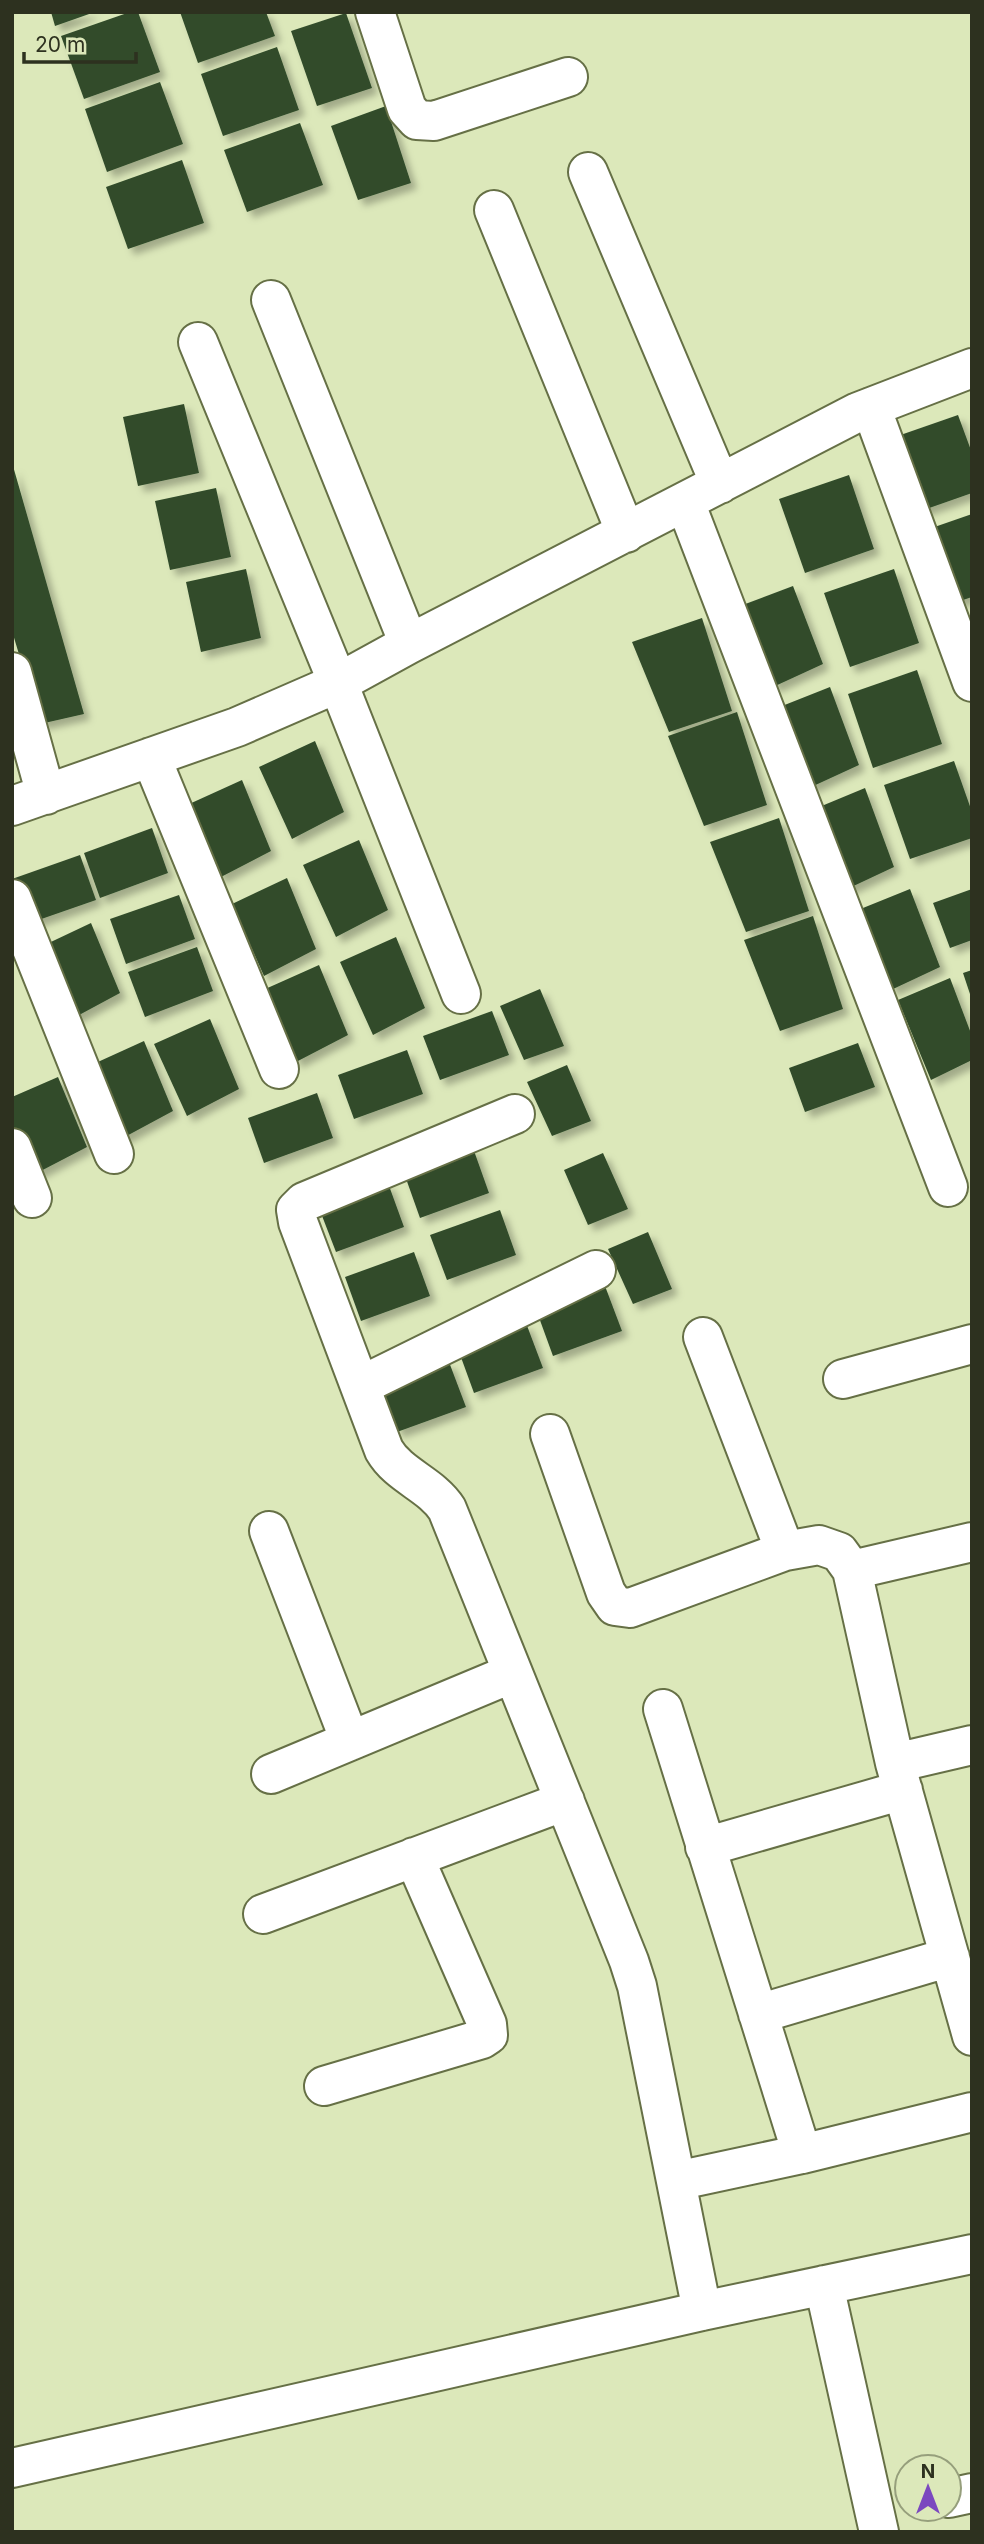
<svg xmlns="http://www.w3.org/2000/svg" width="984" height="2544" font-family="Inter,sans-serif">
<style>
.building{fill:#314c2b;filter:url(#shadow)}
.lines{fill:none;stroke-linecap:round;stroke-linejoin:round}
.minor-casing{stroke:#667046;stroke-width:42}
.minor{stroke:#fff;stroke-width:38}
</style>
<defs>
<filter id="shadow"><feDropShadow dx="6" dy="6" stdDeviation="3.5" flood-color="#0004"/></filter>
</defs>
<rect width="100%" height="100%" fill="#dce8ba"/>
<path class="building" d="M51 12H92V13L55 26Z
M130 12H138L160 72 84 99 61 36Z
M180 12H266L275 36 198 63Z
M346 13 372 88 317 106 291 31Z
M277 47 299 110 223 136 201 74Z
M160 82 183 144 107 172 85 109Z
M386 106 411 183 358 200 331 126Z
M300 123 323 185 247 212 224 150Z
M182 160 204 223 128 249 106 187Z
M184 404 199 473 138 486 123 417Z
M958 415 972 453V493L915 513 889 439Z
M13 466 84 714 40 724 12 631Z
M849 475 874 549 805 573 779 499Z
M216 488 231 557 170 570 155 501Z
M972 514V597L948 605 923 531Z
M246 569 261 638 201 652 186 582Z
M894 569 919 643 850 667 824 593Z
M793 586 823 664 773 687 740 606Z
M702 618 732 711 669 732 632 642Z
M917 670 942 744 873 768 848 694Z
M830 687 859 765 809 788 777 708Z
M737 712 767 805 704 826 668 736Z
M315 741 344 812 292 839 259 767Z
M954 761 972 812V838L910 859 884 785Z
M242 780 271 851 219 878 187 805Z
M865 788 894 867 845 890 812 810Z
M779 818 809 911 746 932 710 842Z
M152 828 168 873 100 898 84 853Z
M359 840 388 910 336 937 303 865Z
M80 855 96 900 27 924 12 879Z
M287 878 316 949 264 976 232 904Z
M910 889 940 967 891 990 858 910Z
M972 889V940L950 948 933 903Z
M179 895 195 939 126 964 110 919Z
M813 916 843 1009 780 1031 744 940Z
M91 923 120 993 68 1021 36 949Z
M396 937 425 1008 373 1035 340 962Z
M197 947 213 991 145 1017 128 972Z
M319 965 348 1035 296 1062 263 990Z
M972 970V997H971L963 973Z
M950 978 972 1036V1060L931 1080 898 1000Z
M540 989 564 1046 524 1060 500 1006Z
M492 1011 509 1055 440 1080 423 1036Z
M210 1019 239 1089 187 1116 154 1044Z
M144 1041 173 1111 121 1139 89 1066Z
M858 1043 875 1087 805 1112 789 1068Z
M407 1050 423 1094 354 1119 338 1075Z
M567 1065 591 1121 552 1136 527 1082Z
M58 1077 87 1147 35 1174 12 1124V1097Z
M317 1093 333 1138 264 1163 248 1118Z
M473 1148 489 1193 420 1218 404 1173Z
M603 1153 628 1209 588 1225 564 1170Z
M388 1183 404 1227 336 1252 319 1208Z
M500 1210 516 1255 447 1280 430 1235Z
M648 1232 672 1289 633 1304 608 1249Z
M414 1252 430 1296 361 1321 345 1277Z
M605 1286 622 1331 553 1356 537 1312Z
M526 1323 543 1368 474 1393 458 1349Z
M449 1362 466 1407 397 1432 381 1387Z"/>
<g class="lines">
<g class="minor-casing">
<path id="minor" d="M375 12 407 109 417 120 434 121 568 77
M588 172 720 484
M494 210 626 533
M271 300 409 644
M198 342 338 683 461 994
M871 407 972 682
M685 502 948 1187
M12 672 46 795
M151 757 279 1069
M12 806 237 727 338 683 409 644 858 412 972 368
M12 899 114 1154
M515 1114 304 1202 296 1210 298 1222 384 1450C399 1476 431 1484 447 1509L629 1961 637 1986 702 2311
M12 1148 32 1198
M703 1337 785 1551
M843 1379 972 1344
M360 1386 596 1270
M550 1434 606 1593 615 1606 630 1608 785 1551 819 1545 839 1552 852 1570 895 1763 972 2036
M269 1531 350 1741
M852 1570 972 1542
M663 1709 802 2154
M895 1763 972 1745
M271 1774 513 1673
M705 1847 903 1790
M263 1914 565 1801
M758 2014 950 1957
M324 2086 482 2039 488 2035 487 2024 414 1857
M676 2181 802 2154 972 2112
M824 2285 879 2532
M12 2468 702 2311 972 2254
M949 2498 972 2493"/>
</g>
<use href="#minor" class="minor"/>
</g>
<rect width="984" height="2544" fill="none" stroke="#2d311f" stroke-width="28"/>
<g transform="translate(928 2488)"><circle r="33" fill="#dce8ba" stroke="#969f7c" stroke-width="2"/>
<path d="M0-5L12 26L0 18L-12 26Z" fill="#7b48bf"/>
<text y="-10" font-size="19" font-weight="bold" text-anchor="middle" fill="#2d311f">N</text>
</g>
<path d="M24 52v10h112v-10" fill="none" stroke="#2d311f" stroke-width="3.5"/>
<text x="35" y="52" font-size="21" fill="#2d311f" stroke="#dce8ba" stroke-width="5" paint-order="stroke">20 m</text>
</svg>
